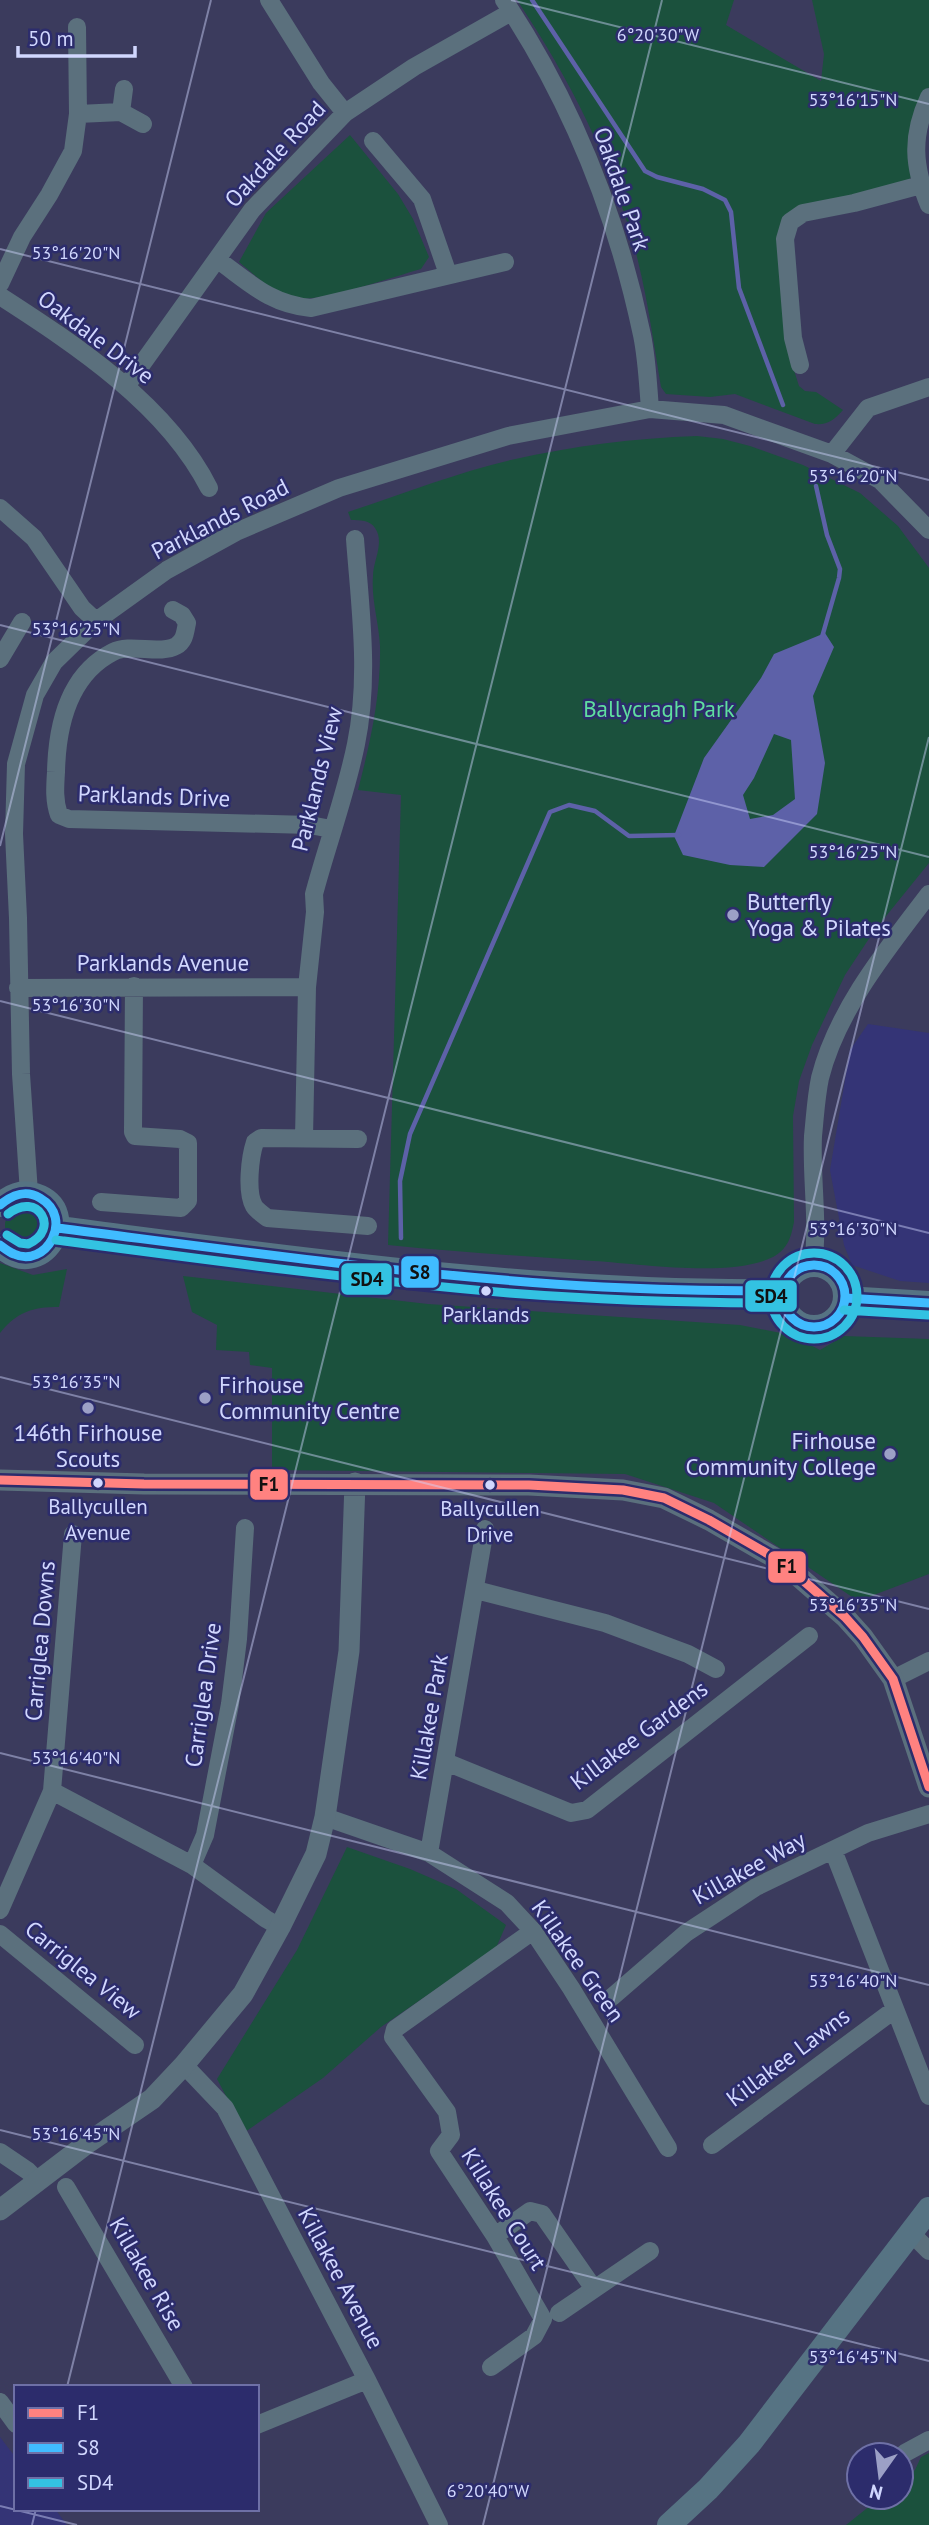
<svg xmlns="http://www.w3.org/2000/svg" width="929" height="2525" font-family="'PT Sans',sans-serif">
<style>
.built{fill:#343476}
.green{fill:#1b513d}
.water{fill:#5d61a8;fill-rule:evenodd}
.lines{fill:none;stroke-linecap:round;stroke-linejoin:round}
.stream{stroke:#5d61a8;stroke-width:4.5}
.minor{stroke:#5b707d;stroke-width:18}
.tertiary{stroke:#5b707d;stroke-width:21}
.secondary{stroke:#567383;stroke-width:24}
.bus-1-casing{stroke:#2c2c6c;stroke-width:14}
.bus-2-casing{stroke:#2c2c6c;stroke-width:14}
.bus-3-casing{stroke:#2c2c6c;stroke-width:14}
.bus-1{stroke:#ff8280;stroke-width:9}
.bus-2{stroke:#40bcff;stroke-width:9}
.bus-3{stroke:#33c2e2;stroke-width:9}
.ticks{fill:none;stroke:#d1d7fe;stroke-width:2;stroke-opacity:0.45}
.poi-dot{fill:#9ca0c6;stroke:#2c2c6c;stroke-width:2.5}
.bus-dot{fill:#d1d7fe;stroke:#2c2c6c;stroke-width:2.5}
.labels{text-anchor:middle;stroke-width:5;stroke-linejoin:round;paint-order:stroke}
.bus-label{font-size:21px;fill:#d1d7fe;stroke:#2c2c6c}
.street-label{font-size:23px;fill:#d1d7fe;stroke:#2c2c6c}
.park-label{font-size:23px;fill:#5fde9f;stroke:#2c2c6c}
.poi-label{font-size:23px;fill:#d1d7fe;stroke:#2c2c6c;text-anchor:start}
.ticks-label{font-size:18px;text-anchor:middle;fill:#d1d7fe;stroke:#2c2c6c;stroke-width:5;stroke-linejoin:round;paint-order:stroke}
.line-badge{stroke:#2c2c6c;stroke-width:2.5}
.pale-badge-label{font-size:19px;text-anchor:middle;font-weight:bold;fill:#111}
</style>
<rect width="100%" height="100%" fill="#3b3b5d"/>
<path class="built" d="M868 1024 929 1033V1283L900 1281 852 1265 844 1245 830 1170 850 1050Z
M0 2437 16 2458V2509H55L67 2525H0Z"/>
<path class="green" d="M517 0H734L726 25 821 81 824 54 812 0H929V87L923 100 913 174 909 180 788 219 792 364 799 386 805 391 816 392 843 410C834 420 828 425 815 424L735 394 710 397 666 394 661 387C654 345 648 302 638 261 615 167 570 79 517 0Z
M350 135 398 194 413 219 429 257 421 269C392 277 321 303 294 298 273 294 255 275 239 262L266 213Z
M697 436 723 439 750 446 803 465 860 493 898 526 929 568V863L874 931 845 975 812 1045 799 1081 793 1116 794 1222C791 1237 788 1249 773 1257 731 1278 643 1264 594 1261 525 1256 456 1252 388 1245L401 795 358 790C370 744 381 695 380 646 379 623 371 599 373 576 373 561 385 542 375 528 370 520 360 520 351 520L348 512C402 494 456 473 511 460 572 446 635 438 697 436Z
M19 1203 40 1209 47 1221 41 1241 21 1248C0 1231 0 1221 19 1203Z
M0 1263 33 1275 67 1269 59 1307C32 1307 17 1312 0 1333Z
M183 1276 428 1304 740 1325 791 1335 820 1350 844 1336 929 1339V1574L858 1601 714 1503 625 1474 272 1470V1368L250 1365 249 1352 216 1350 217 1325 192 1312Z
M347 1847 410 1869 456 1889 506 1925 496 1948 381 2027 323 2078 245 2132 217 2079 297 1950Z
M929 2453V2525H846L881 2497H901V2481L915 2470 921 2457Z"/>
<path class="water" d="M825 633 834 647 813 696 825 763 817 814 764 867 730 865 683 855 674 836 704 758 761 678 774 654ZM774 734 791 740 795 799 773 815 750 819 743 795 754 778Z"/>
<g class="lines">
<path class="stream" d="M532 0 645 171 657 177 703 189 725 200 731 212 739 288 783 405
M816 486 827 535 840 569 839 578 822 637
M401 1238 400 1181 410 1134 550 812 569 805 595 811 629 836 679 835"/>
<path class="minor" d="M269 0 321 83 345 113
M504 0C571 101 617 216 642 335 647 359 648 385 650 409
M124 89 121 112 143 124
M929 97C911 136 913 166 929 205
M78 114 121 112
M373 141 422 199 448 274
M218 260C250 283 270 304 311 308L505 262
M0 284 22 237 49 195 73 151 78 114 77 27
M0 296C76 345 167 405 209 488
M800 365 793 338 785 239 790 222 803 213 854 203 921 185
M127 385 252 210 345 113 414 67 511 12
M832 454 868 408 929 387
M0 508 34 538 82 608 96 621
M173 610 182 615 187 623C185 632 185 641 176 646 160 655 130 643 113 652 68 675 57 727 56 772 55 787 54 801 59 815L69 819 310 825 331 829
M0 659 22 622
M18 988 307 987
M304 1138 307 987 315 912 314 894C327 845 346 794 356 744 370 676 360 607 355 539
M358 1139 261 1138 255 1142C250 1157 246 1192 254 1206 257 1211 263 1214 267 1218L368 1226
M29 1193 21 1074 18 918 14 834 16 764 35 695 54 662 96 621 167 570 236 532 339 488 508 436 650 409 724 415 832 454 880 480 929 530
M101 1202 181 1208 188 1201V1143L180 1139 135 1136 133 1132 134 986
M813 1265C819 1223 811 1179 813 1136 815 1117 816 1097 820 1078 837 1010 887 949 929 894
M476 1590 605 1623 688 1654 716 1669
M893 1679 929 1661
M446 1762 571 1813 587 1810 809 1636
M52 1791 192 1865 266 1919 280 1927
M325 1817 429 1853 507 1903 533 1931 571 1988 668 2148
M833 1850 929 2096
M429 1853 485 1529
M192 1865 205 1835 230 1704 238 1639 245 1528
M0 1910 52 1791 73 1534
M0 1934 135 2045
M612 1997 686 1933 756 1887 868 1833 929 1814
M184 2065 225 2108 367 2380 439 2525
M712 2145 894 2010
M0 2152 28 2171 37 2180
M66 2187 184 2387
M910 2232 929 2251
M495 2236 530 2211 542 2214 594 2289
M559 2313 650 2251
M491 2367 534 2336 543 2319 495 2236 439 2151 451 2135 447 2112 393 2037 395 2029 533 1931
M0 2402 16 2424
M257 2425 367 2380
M905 2453 929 2440"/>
<path class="tertiary" d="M0 1480 144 1484 529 1485 623 1490 664 1498 709 1520 782 1562 845 1617 863 1637 893 1679 929 1787
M0 2210 89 2142 152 2099 184 2065 243 1994 280 1927 316 1854 325 1817 349 1651 355 1483"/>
<path class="secondary" d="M0 1205C10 1196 21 1190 35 1195 85 1211 41 1286 0 1245
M58 1228C299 1259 541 1294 784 1291
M783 1296a31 31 0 1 1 62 0a31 31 0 1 1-62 0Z
M845 1298 929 1303
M669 2525 708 2489 749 2444 929 2209"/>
<g class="bus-1-casing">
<path id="bus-1" d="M0 1480 144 1484 529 1485 623 1490 664 1498 709 1520 782 1562 845 1617 863 1637 893 1679 929 1787"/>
</g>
<g class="bus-2-casing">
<path id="bus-2" d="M0 1205C12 1195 25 1189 40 1198 75 1218 46 1269 14 1254 9 1252 4 1248 0 1245
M58 1228C239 1251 421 1277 603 1287 663 1290 724 1291 784 1291
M783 1296a31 31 0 1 1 62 0a31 31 0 1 1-62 0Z
M845 1298 929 1303"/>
</g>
<g class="bus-3-casing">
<path id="bus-3" d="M7 1235 20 1243 28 1244C61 1230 38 1190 8 1214
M56 1240C207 1260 357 1280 509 1293 600 1300 692 1303 784 1303
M771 1296a43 43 0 1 1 86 0a43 43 0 1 1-86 0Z
M844 1310 928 1315"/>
</g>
<use href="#bus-1" class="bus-1"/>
<use href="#bus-2" class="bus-2"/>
<use href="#bus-3" class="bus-3"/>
</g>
<path class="ticks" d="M511 0 929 104M0 249 929 480M0 625 929 857M0 846 211 0M0 1001 929 1233M0 1377 929 1609M0 1753 929 1985M0 2130 929 2361M67 2387 662 0M0 2506 77 2525M32 2525 36 2509M483 2525 929 737"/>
<g class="poi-dot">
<circle cx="733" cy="915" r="7"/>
<circle cx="205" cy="1398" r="7"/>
<circle cx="88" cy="1408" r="7"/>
<circle cx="890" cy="1454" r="7"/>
</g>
<g class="bus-dot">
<circle cx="486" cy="1291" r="6"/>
<circle cx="98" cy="1483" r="6"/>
<circle cx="490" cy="1485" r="6"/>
</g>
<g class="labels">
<g class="bus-label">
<text x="486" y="1322">Parklands</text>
<text x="98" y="1514">Ballycullen<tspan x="98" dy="26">Avenue</tspan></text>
<text x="490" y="1516">Ballycullen<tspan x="490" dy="26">Drive</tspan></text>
</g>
<g class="street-label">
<text transform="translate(275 154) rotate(-47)" y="8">Oakdale Road</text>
<text transform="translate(622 189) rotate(71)" y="8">Oakdale Park</text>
<text transform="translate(96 337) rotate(37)" y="8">Oakdale Drive</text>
<text transform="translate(220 519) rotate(-27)" y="8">Parklands Road</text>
<text transform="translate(317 779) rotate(-76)" y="8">Parklands View</text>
<text transform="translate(154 796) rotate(2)" y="8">Parklands Drive</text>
<text x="163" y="971">Parklands Avenue</text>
<text transform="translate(40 1641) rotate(-85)" y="8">Carriglea Downs</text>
<text transform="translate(203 1695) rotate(-82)" y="8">Carriglea Drive</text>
<text transform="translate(429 1717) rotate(-80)" y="8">Killakee Park</text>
<text transform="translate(639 1735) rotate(-37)" y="8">Killakee Gardens</text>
<text transform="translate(749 1868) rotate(-29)" y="8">Killakee Way</text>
<text transform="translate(578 1961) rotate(55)" y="8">Killakee Green</text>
<text transform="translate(83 1970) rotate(39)" y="8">Carriglea View</text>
<text transform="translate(788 2057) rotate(-37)" y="8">Killakee Lawns</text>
<text transform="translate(504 2209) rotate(58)" y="8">Killakee Court</text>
<text transform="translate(147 2274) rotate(60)" y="8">Killakee Rise</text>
<text transform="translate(341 2278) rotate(62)" y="8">Killakee Avenue</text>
</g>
<g class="park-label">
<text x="659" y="717">Ballycragh Park</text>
</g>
<g class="poi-label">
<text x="747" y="910">Butterfly<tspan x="747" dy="26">Yoga &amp; Pilates</tspan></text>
<text x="219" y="1393">Firhouse<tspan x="219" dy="26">Community Centre</tspan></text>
<text x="88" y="1441" text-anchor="middle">146th Firhouse<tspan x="88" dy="26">Scouts</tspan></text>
<text x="876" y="1449" text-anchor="end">Firhouse<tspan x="876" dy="26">Community College</tspan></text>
</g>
</g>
<g class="ticks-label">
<text x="658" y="41">6°20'30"W</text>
<text x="853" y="106">53°16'15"N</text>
<text x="76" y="259">53°16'20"N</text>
<text x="853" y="482">53°16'20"N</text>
<text x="76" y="635">53°16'25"N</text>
<text x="853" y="858">53°16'25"N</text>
<text x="76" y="1011">53°16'30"N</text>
<text x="853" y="1235">53°16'30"N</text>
<text x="76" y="1388">53°16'35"N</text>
<text x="853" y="1611">53°16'35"N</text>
<text x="76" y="1764">53°16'40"N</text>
<text x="853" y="1987">53°16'40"N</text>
<text x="76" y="2140">53°16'45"N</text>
<text x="853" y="2363">53°16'45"N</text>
<text x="488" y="2497">6°20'40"W</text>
</g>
<g class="line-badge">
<rect x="400" y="1255" width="40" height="34" rx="7" fill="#40bcff"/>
<rect x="340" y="1262" width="53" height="34" rx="7" fill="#33c2e2"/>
<rect x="744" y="1279" width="54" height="34" rx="7" fill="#33c2e2"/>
<rect x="249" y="1468" width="40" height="33" rx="7" fill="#ff8280"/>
<rect x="767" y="1550" width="40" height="34" rx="7" fill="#ff8280"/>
</g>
<g class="pale-badge-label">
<text x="420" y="1279">S8</text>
<text x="367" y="1286">SD4</text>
<text x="771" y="1303">SD4</text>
<text x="269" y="1491">F1</text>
<text x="787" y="1573">F1</text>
</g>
<rect x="14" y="2385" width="245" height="126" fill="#2c2c6c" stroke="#6e70a6" stroke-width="2"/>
<rect x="28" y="2408" width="35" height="10" fill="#ff8280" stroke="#6e70a6" stroke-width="2"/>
<text x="77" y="2420" font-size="21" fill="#d1d7fe">F1</text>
<rect x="28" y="2443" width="35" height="10" fill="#40bcff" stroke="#6e70a6" stroke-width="2"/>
<text x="77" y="2455" font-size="21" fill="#d1d7fe">S8</text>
<rect x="28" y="2478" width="35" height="10" fill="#33c2e2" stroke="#6e70a6" stroke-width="2"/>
<text x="77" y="2490" font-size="21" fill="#d1d7fe">SD4</text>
<g transform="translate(880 2476) rotate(194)"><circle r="33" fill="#2c2c6c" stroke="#6e70a6" stroke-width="2"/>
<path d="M0-5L12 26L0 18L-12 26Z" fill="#9ca0c6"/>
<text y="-10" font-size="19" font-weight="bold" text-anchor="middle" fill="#d1d7fe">N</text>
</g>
<path d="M18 46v10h117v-10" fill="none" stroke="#d1d7fe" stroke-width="3.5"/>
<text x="28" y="46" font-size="21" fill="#d1d7fe" stroke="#2c2c6c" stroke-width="5" paint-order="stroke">50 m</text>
</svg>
